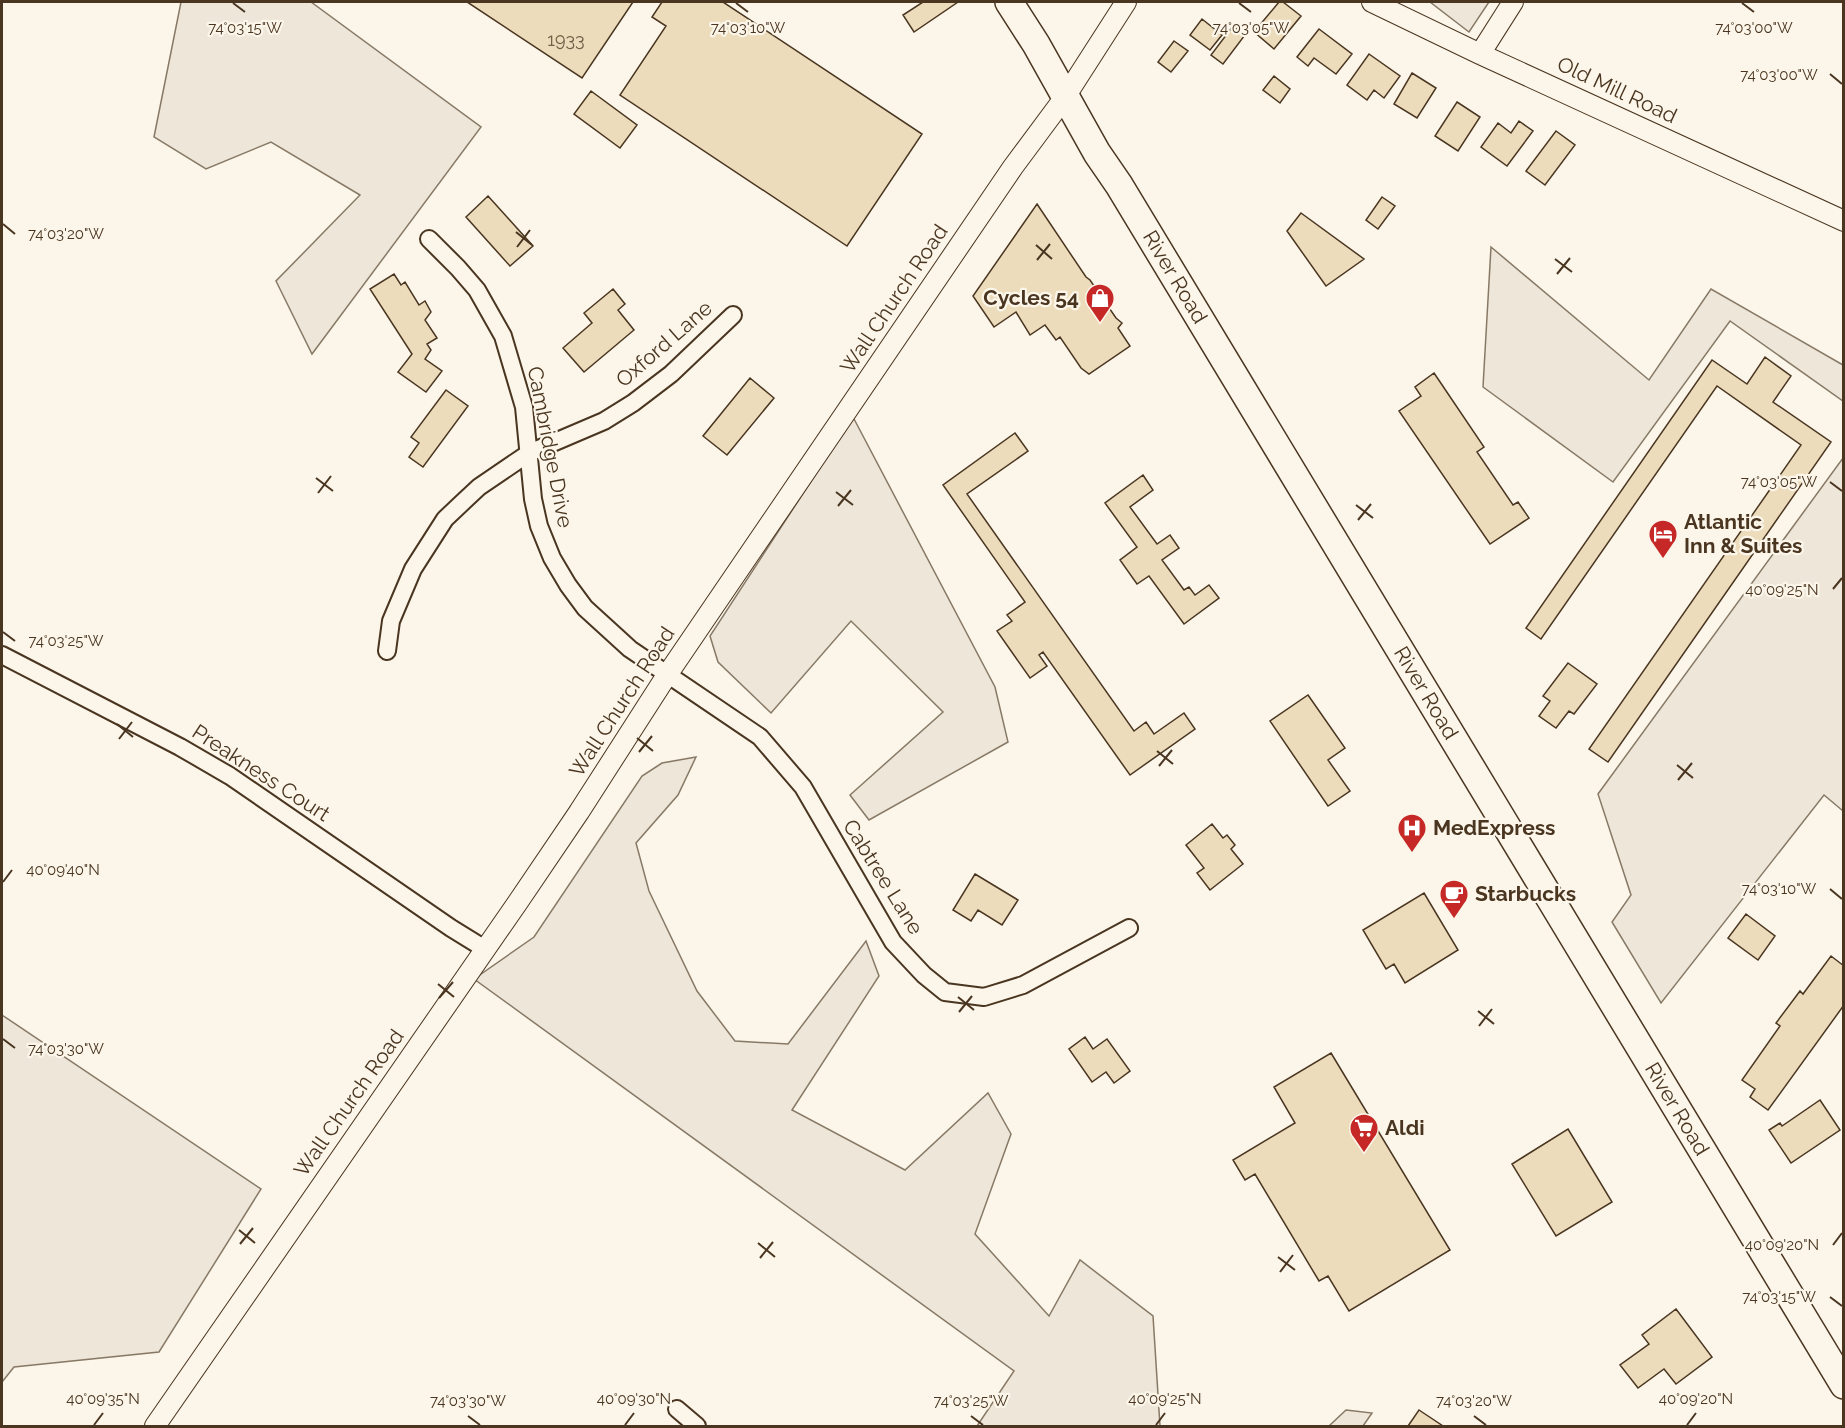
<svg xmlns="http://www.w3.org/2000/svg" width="1845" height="1428" font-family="Raleway,sans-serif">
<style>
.green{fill:#ede6d9;stroke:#887966;stroke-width:1.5}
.building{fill:#ecdcbc;stroke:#4a3520;stroke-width:1.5}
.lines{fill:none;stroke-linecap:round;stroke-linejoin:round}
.minor-casing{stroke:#4a3520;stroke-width:20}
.tertiary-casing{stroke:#4a3520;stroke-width:22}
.trunk-casing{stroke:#4a3520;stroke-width:30}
.minor{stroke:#fbf6e9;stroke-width:16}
.tertiary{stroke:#fbf6e9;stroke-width:20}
.trunk{stroke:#fbf6e9;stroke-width:27}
.fence{stroke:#4a3520;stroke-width:1.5;stroke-dasharray:8 3;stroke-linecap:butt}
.ticks{fill:none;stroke:#4a3520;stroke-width:2}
.labels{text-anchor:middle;stroke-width:4.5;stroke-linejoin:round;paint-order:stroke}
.number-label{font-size:18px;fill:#725f47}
.street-label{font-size:21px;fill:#4a3520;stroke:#fbf6e9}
.poi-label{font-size:21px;font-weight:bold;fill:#4a3520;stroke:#fbf6e9;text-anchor:start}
.ticks-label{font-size:15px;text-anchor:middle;fill:#4a3520;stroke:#fbf6e9;stroke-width:4.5;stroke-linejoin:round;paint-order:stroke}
</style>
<rect width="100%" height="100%" fill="#fbf6e9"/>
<path class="green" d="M181 2H311L481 127 312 354 276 281 360 195 271 142 206 169 154 137Z
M1430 2H1489L1469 32Z
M1491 247 1649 380 1711 289 1843 365V401L1730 321 1613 482 1483 387Z
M853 417 995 687 1008 742 869 820 850 795 943 712 851 621 771 713 718 662 710 636Z
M1843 458V811L1824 795 1661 1003 1612 922 1631 895 1598 794Z
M696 757 678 795 636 843 649 891 697 991 735 1041 788 1044 866 941 879 976 792 1110 905 1170 988 1093 1011 1134 975 1234 1049 1316 1080 1260 1153 1316 1160 1426H977L1014 1371 474 979 534 937 642 776 662 763Z
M2 1015 261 1189 159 1352 14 1367 2 1382Z
M1346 1410 1372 1413 1363 1426H1329Z"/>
<path class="building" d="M467 2H633L582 78Z
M662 2H723L922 134 847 246 620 95 666 26 652 17Z
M923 2H958L914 32 903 15Z
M1279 2H1283L1301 16 1274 49 1254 32Z
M1202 19 1222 35 1210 50 1190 35Z
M1233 26 1245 35 1223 64 1211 55Z
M1319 29 1352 54 1336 74 1314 58 1308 66 1297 57Z
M1174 41 1188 51 1171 72 1158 62Z
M1369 54 1400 76 1384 98 1374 90 1367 100 1347 85Z
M1412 73 1436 88 1417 118 1394 104Z
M1274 76 1290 89 1280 103 1263 90Z
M591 91 637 125 620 148 574 114Z
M1457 102 1480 117 1458 151 1435 136Z
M1519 121 1533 131 1507 166 1481 147 1498 123 1511 133Z
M1556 131 1575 145 1545 185 1526 171Z
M488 196 533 246 510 266 466 217Z
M1382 197 1395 206 1378 229 1366 220Z
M1037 204 1086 277 1090 280 1116 318 1122 323 1118 328 1130 346 1089 374 1081 368 1060 337 1056 340 1045 325 1030 335 1016 312 994 327 973 296Z
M1301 213 1364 259 1326 286 1287 231Z
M394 274 401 285 405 282 419 305 425 301 431 312 425 320 437 338 427 344 431 350 425 359 442 371 426 392 398 372 412 354 370 289Z
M613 289 625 304 618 310 634 330 584 372 563 348 592 323 584 313Z
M1765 357 1791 376 1773 402 1831 442 1608 762 1589 749 1801 445 1717 386 1541 639 1526 628 1712 360 1747 384Z
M1434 373 1484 447 1477 452 1513 505 1518 502 1529 518 1490 544 1399 411 1421 396 1415 387Z
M750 378 774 398 727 455 703 436Z
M446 390 468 406 423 467 409 457 419 443 411 437Z
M1015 433 1028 451 967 494 1134 731 1146 722 1154 734 1184 713 1195 729 1130 775 1043 652 1039 655 1047 666 1030 678 997 631 1012 621 1007 615 1025 602 943 485Z
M1143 475 1153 490 1130 507 1157 544 1170 535 1179 548 1162 560 1184 590 1189 587 1195 595 1209 585 1219 598 1184 624 1149 576 1137 584 1120 560 1137 547 1105 503Z
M1568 663 1597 684 1574 714 1569 711 1556 728 1539 716 1550 701 1543 696Z
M1308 695 1345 748 1328 760 1350 791 1328 806 1270 721Z
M1212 824 1223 838 1227 835 1235 845 1231 849 1243 864 1210 890 1197 873 1204 868 1186 845Z
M975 874 1018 900 1002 925 978 910 971 921 953 910Z
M1424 893 1458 950 1405 983 1394 964 1386 969 1363 930Z
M1746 914 1775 936 1758 960 1728 938Z
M1831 956 1844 966V1005L1768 1110 1750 1097 1755 1089 1742 1080 1780 1026 1776 1023 1800 991 1803 994Z
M1085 1037 1093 1049 1107 1039 1130 1071 1114 1083 1106 1072 1092 1082 1069 1049Z
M1331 1053 1450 1250 1349 1311 1328 1276 1319 1281 1255 1174 1245 1180 1233 1160 1295 1123 1274 1087Z
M1820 1100 1840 1130 1791 1163 1769 1130 1780 1123 1782 1126Z
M1568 1129 1612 1202 1556 1236 1512 1164Z
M1676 1309 1712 1357 1676 1384 1664 1369 1638 1388 1620 1365 1649 1344 1642 1335Z
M1419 1410 1443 1426H1408Z"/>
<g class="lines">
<g class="minor-casing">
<path id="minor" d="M429 239 458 268 477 290 503 336 524 407 533 499 539 526 552 558 568 585 585 608 630 649 760 737 803 787 893 942 924 975 945 992 984 997 1023 985 1129 928
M387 651 391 621 413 569 445 519 464 501 479 487 529 453 604 421 633 403 671 374 733 315
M2 655 180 747 230 776 451 928 485 949
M677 1409 697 1426"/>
</g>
<g class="tertiary-casing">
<path id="tertiary" d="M1372 2 1480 54 1844 221
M1480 54 1513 2
M155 1426 518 902 579 812 667 675 1013 167 1065 97 1126 2"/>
</g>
<g class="trunk-casing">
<path id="trunk" d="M1009 2 1036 44 1097 153 1119 185 1844 1385"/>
</g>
<use href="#minor" class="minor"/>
<use href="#tertiary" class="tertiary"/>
<use href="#trunk" class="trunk"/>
<path class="fence" d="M433 2H435"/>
</g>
<path class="ticks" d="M233 3 245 12M736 3 748 12M1239 3 1251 12M1742 3 1754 12M1830 74 1842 84M3 224 15 234M516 232 532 245M1036 245 1052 259M517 247 530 230M1555 259 1572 272M1037 260 1050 244M1557 274 1570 258M316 478 333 491M1830 482 1842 491M836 492 853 505M318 493 331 476M1356 505 1373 518M838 506 851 490M1358 520 1371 504M1833 589 1842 578M3 632 15 641M117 724 133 737M637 738 653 751M119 739 132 722M1157 751 1173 764M639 752 652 736M1677 765 1693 778M1159 766 1172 750M1678 780 1692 763M3 882 12 870M1830 889 1842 899M438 984 454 997M958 997 974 1010M439 998 453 982M1478 1011 1494 1024M959 1012 972 996M1479 1026 1492 1009M3 1039 15 1048M239 1230 255 1243M758 1243 775 1257M240 1244 253 1228M1833 1245 1842 1233M1278 1257 1295 1270M760 1258 773 1242M1280 1272 1293 1255M1830 1297 1842 1306M468 1416 480 1425M971 1416 983 1425M1474 1416 1486 1425M94 1425 103 1413M625 1425 634 1413M1156 1425 1165 1413M1687 1425 1696 1413"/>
<defs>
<g id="shop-pin" transform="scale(1.5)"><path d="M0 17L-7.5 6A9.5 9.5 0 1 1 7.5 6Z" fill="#c62828" stroke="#fbf6e9"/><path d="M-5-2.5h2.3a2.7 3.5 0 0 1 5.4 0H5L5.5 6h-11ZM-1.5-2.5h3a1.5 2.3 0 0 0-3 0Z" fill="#fff"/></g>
<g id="hotel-pin" transform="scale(1.5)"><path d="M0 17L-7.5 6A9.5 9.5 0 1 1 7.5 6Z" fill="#c62828" stroke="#fbf6e9"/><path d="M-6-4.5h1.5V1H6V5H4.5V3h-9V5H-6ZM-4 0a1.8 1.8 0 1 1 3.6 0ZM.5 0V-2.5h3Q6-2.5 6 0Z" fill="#fff"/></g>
<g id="hospital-pin" transform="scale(1.5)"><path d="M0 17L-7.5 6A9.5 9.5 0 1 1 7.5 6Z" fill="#c62828" stroke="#fbf6e9"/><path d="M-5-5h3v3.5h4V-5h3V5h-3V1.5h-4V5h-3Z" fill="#fff"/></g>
<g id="cafe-pin" transform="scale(1.5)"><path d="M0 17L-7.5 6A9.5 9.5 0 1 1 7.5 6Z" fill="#c62828" stroke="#fbf6e9"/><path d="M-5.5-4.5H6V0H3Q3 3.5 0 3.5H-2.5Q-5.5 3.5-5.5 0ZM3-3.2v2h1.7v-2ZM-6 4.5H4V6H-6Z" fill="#fff"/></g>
<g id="supermarket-pin" transform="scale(1.5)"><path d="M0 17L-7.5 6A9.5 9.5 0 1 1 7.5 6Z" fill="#c62828" stroke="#fbf6e9"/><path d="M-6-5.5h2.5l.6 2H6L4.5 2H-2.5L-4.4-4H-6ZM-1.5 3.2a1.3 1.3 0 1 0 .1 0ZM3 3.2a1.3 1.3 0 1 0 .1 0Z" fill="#fff"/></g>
</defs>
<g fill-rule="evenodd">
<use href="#shop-pin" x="1100" y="298"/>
<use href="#hotel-pin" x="1663" y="534"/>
<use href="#hospital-pin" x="1412" y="828"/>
<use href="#cafe-pin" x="1454" y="894"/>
<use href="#supermarket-pin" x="1364" y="1128"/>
</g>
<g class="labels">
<g class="number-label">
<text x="566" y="46">1933</text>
</g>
<g class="street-label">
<text transform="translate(1617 90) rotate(25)" y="7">Old Mill Road</text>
<text transform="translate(1175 277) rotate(59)" y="7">River Road</text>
<text transform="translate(894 299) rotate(-56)" y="7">Wall Church Road</text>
<text transform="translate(664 344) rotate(-41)" y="7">Oxford Lane</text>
<text transform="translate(550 447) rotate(79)" y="7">Cambridge Drive</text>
<text transform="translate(1426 693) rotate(59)" y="7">River Road</text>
<text transform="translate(622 702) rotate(-57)" y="7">Wall Church Road</text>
<text transform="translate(261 773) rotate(33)" y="7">Preakness Court</text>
<text transform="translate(883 877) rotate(58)" y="7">Cabtree Lane</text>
<text transform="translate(349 1103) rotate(-55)" y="7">Wall Church Road</text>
<text transform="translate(1677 1109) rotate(59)" y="7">River Road</text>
</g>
<g class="poi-label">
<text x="1079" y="305" text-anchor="end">Cycles 54</text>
<text x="1684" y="529">Atlantic<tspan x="1684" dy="24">Inn &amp; Suites</tspan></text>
<text x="1433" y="835">MedExpress</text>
<text x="1475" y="901">Starbucks</text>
<text x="1385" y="1135">Aldi</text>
</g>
</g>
<g class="ticks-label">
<text x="245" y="33">74°03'15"W</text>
<text x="748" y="33">74°03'10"W</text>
<text x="1251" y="33">74°03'05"W</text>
<text x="1754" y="33">74°03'00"W</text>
<text x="1779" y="80">74°03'00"W</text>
<text x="66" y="239">74°03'20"W</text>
<text x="1779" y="487">74°03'05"W</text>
<text x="1782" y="595">40°09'25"N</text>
<text x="66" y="646">74°03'25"W</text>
<text x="63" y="875">40°09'40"N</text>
<text x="1779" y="894">74°03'10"W</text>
<text x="66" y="1054">74°03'30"W</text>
<text x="1782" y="1250">40°09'20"N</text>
<text x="1779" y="1302">74°03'15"W</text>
<text x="103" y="1404">40°09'35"N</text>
<text x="634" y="1404">40°09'30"N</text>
<text x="1165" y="1404">40°09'25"N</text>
<text x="1696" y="1404">40°09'20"N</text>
<text x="468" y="1406">74°03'30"W</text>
<text x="971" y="1406">74°03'25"W</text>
<text x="1474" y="1406">74°03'20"W</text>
</g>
<rect width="1845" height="1428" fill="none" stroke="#4a3520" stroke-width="6"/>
</svg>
